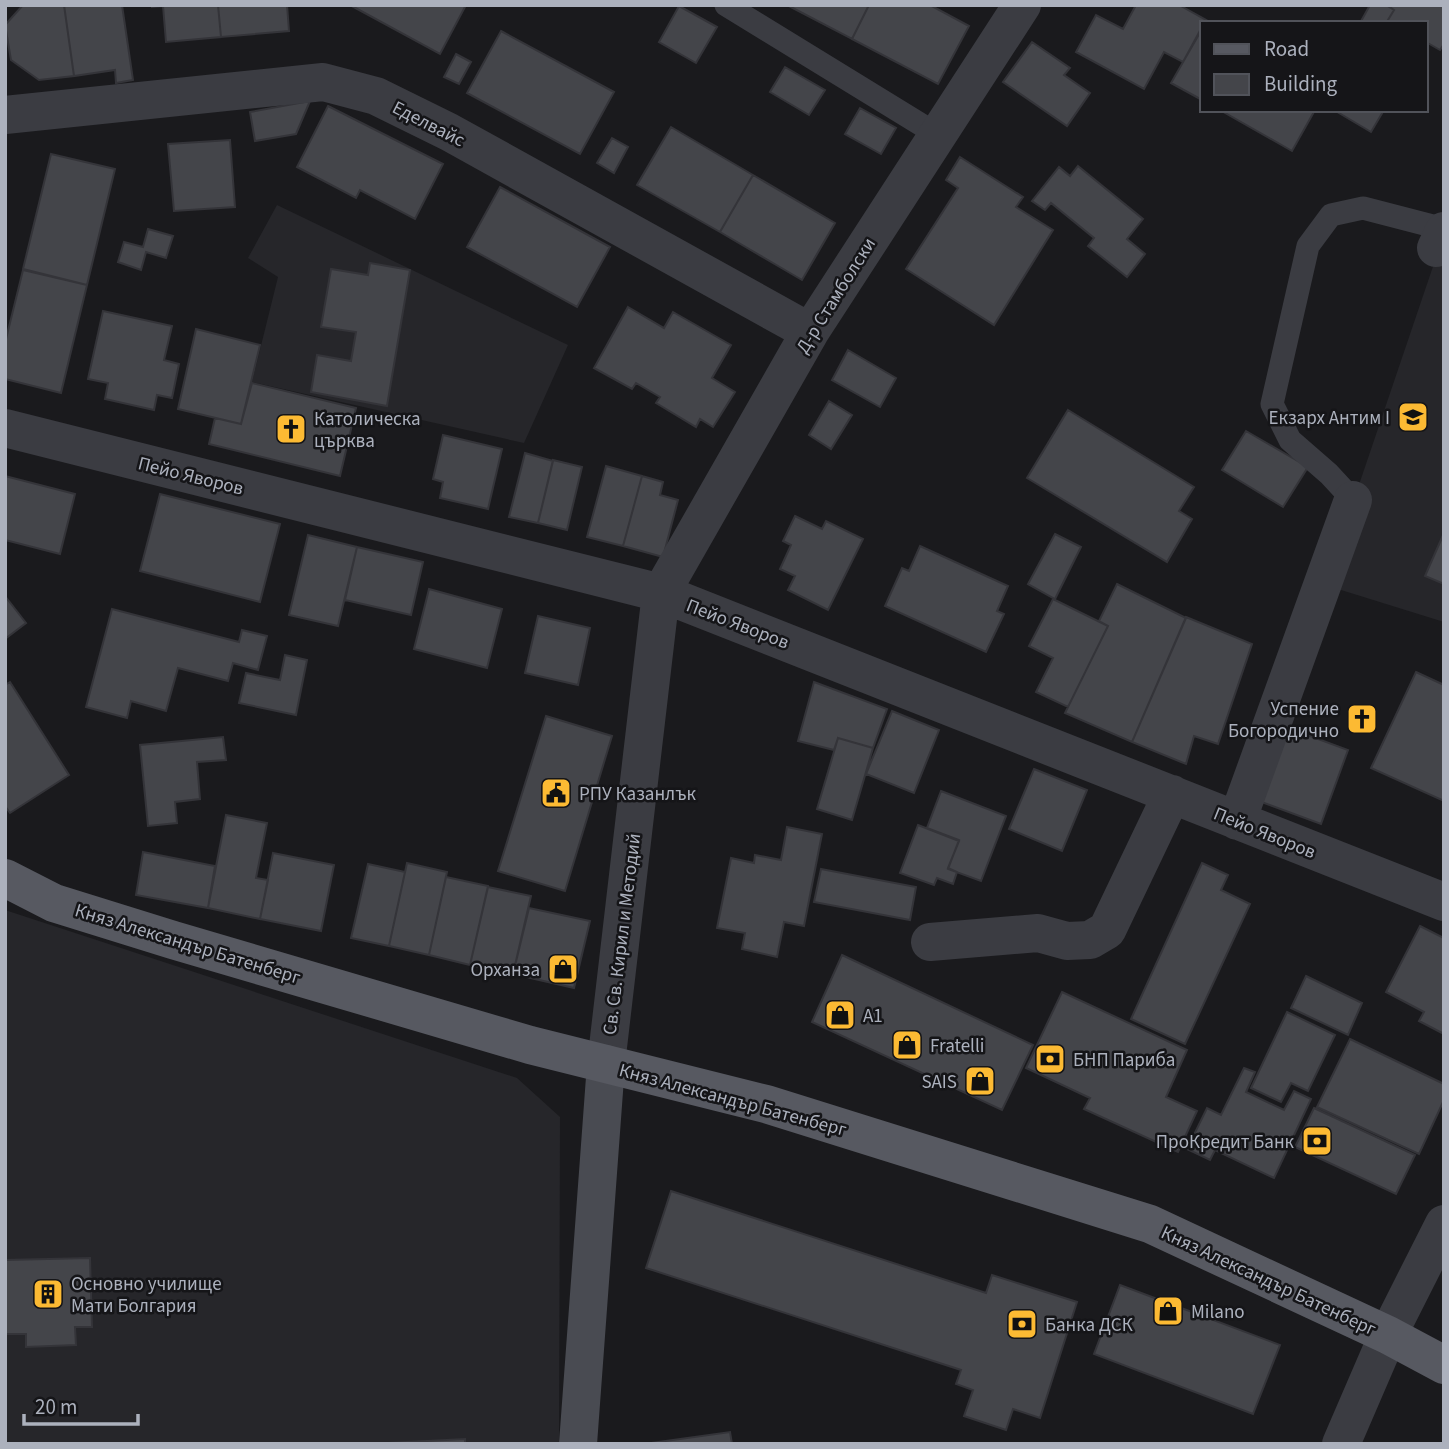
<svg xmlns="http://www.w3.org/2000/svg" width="1449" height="1449" font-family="'Source Sans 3',sans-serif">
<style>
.built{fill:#26262a}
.building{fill:#44454a;stroke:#343439;stroke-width:2}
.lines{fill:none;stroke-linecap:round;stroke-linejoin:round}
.lane{stroke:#3b3c42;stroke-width:23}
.street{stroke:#3b3c42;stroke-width:38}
.secondary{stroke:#494b52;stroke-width:38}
.primary{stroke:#575961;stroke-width:38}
.labels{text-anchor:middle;stroke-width:5;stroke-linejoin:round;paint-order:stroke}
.street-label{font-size:19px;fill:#acb1bd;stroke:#151518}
.poi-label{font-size:19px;fill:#acb1bd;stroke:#151518;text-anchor:start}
</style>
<rect width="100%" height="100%" fill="#1a1a1d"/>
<path class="built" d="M277 205 568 345 524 443 252 382 278 277 248 258Z
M1444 234V622L1325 585Z
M5 910 517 1078 560 1117 559 1444H5Z"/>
<path class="building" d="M23 5H64L74 76 39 80 11 60 5 25Z
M64 5H122L133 80 116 83 115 70 74 76Z
M152 5H218L221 37 166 42 163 6 152 7Z
M218 5H287L289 31 221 37Z
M350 5H466L440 54Z
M787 5H869L852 39Z
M869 5H930L969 26 938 84 852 39Z
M1136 5H1179L1206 20 1202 23V27L1183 62 1164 52 1144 89 1076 52 1096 15 1123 29Z
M1370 5H1386L1394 10 1388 20 1393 23H1360Z
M1387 5H1444V44L1440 50 1426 42V23H1393L1388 20 1394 10Z
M679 6 717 27 696 63 659 42Z
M1202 29V100L1171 83Z
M501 31 614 92 580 154 467 93Z
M1032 42 1070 68 1064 75 1090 93 1067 126 1003 82Z
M456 54 471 62 459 84 444 77Z
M785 67 825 90 809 115 770 92Z
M310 101 296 134 255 141 250 112Z
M328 106 443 164 415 219 360 190 356 198 297 167Z
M860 108 896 128 881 154 845 134Z
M1220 110H1315L1292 151Z
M1334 110H1384L1371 132Z
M671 127 753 175 720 232 637 185Z
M612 138 628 147 614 173 597 163Z
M230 140 235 207 174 211 168 144Z
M51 154 115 169 87 285 23 269Z
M960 157 1023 197 1016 207 1053 230 994 325 906 269 958 188 946 180Z
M1078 166 1143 219 1127 239 1145 254 1127 277 1088 246 1094 238 1051 203 1045 210 1032 201 1059 167 1070 176Z
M753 175 835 223 802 280 720 232Z
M500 187 610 247 577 307 467 247Z
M148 229 173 236 166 258 146 252 141 270 118 262 124 242 143 247Z
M370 263 410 270 387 406 311 392 317 355 351 361 356 332 321 327 331 269 368 275Z
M23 270 87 285 61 393 5 379V343Z
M628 307 664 328 673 312 731 345 712 378 735 392 713 427 700 419 696 427 656 403 660 397 636 383 632 389 594 368Z
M103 311 172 326 164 360 179 364 172 398 157 395 154 410 105 399 108 383 88 379Z
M196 329 260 345 241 424 178 409Z
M848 350 896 378 880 407 832 380Z
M252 383 356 408 340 476 209 444 215 418 241 424Z
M829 401 852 415 831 449 809 435Z
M1068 410 1194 487 1179 511 1192 519 1167 562 1027 478Z
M1246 431 1308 467 1283 507 1222 470Z
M443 435 502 449 488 509 440 498 443 482 433 479Z
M525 453 553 461 538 523 509 517Z
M553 460 582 467 567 530 538 523Z
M606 466 642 476 623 546 587 537Z
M5 476 75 494 60 554 5 540Z
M642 476 663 482 660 495 678 500 663 557 623 546Z
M160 494 280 524 260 602 140 571Z
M795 516 822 529 826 521 863 539 828 610 788 590 795 576 780 569 791 545 783 541Z
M1444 533V584L1425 576Z
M1055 534 1081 547 1055 599 1028 584Z
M308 535 357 547 338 626 289 615Z
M920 546 1008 586 997 611 1004 614 986 652 885 606 902 568 909 571Z
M357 547 423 562 411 615 345 600Z
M1117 584 1186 618 1132 742 1065 713 1108 626 1099 621Z
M429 589 502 609 487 668 414 649Z
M5 596 26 623 5 639Z
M1053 599 1108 626 1068 707 1036 692 1053 658 1029 646Z
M112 609 239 642 242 630 267 636 258 670 233 663 228 681 178 668 166 711 131 701 127 718 86 707Z
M538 616 590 628 578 685 525 673Z
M1186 617 1252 644 1218 744 1194 736 1186 764 1132 742Z
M285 655 307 660 296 715 239 703 246 673 280 680Z
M1416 672 1444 685V801L1371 768Z
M10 682 69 775 10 813 5 806V685Z
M814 682 887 709 873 748 838 738 834 750 798 741Z
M892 711 939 730 914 793 866 774Z
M546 716 612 736 565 891 498 871Z
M1283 726 1348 750 1321 824 1256 800Z
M223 737 226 760 197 762 200 799 175 802 177 823 148 826 140 745Z
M838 738 873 748 852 820 817 809Z
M1034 769 1087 790 1062 851 1009 829Z
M941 791 1006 816 981 881 948 869 959 840 927 828Z
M226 815 267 823 256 878 268 880 260 919 208 908Z
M918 825 959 841 948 868 957 872 953 884 937 878 934 885 900 873Z
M787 827 822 834 804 926 784 922 777 957 742 949 745 933 717 928 731 858 754 863 755 855 781 860Z
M143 852 215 866 208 908 136 895Z
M273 853 334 865 321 931 260 919Z
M407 863 447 872 429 955 389 946Z
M1202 863 1228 875 1221 890 1250 904 1185 1044 1131 1019Z
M368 864 405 872 389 946 351 938Z
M821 869 916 887 910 920 814 902Z
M446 877 488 886 470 965 429 955Z
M488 887 531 896 513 974 470 965Z
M529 908 590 921 574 988 513 974Z
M1420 926 1444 938V1034L1419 1021 1424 1012 1386 992Z
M842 955 1033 1045 1002 1110 812 1022Z
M1306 976 1362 1003 1348 1035 1291 1008Z
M1062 992 1187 1050 1166 1097 1197 1111 1178 1152 1084 1109 1090 1098 1026 1068Z
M1287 1012 1335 1035 1308 1091 1291 1083 1281 1102 1251 1088Z
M1350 1039 1444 1084V1100L1419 1154 1317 1107Z
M1244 1068 1255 1072 1246 1092 1284 1110 1294 1091 1311 1099 1274 1178 1215 1150 1210 1160 1187 1149 1207 1108 1221 1115Z
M1314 1108 1415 1155 1396 1194 1295 1147Z
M671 1191 986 1293 992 1275 1077 1302 1040 1418 1013 1409 1006 1430 964 1416 973 1390 956 1384 961 1370 646 1268Z
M90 1258 92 1327H75L76 1345 26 1347V1334H5V1260Z
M1120 1285 1280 1345 1253 1414 1094 1354Z
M730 1432 732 1444H644Z
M465 1439V1444H368Z"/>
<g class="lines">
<path class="lane" d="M726 5 938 135
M1353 500 1329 474 1290 440 1272 404 1308 246 1331 215 1363 208 1444 229"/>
<path class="street" d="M5 115 323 82 376 96 449 132 810 332
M1436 248 1444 231
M5 428 661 593 1444 902
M1237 821 1353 500
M930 942 1038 933 1067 941 1090 940 1107 930 1172 794
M606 1064 661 593 810 332 1022 5
M1341 1444 1388 1335 1444 1224"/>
<path class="secondary" d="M578 1444 606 1064"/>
<path class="primary" d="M5 878 54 903 173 940 530 1045 766 1104 1150 1224 1388 1335 1444 1365"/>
</g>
<defs>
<g id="school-square" transform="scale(1.575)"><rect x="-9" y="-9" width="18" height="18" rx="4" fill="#fcba33" stroke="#151518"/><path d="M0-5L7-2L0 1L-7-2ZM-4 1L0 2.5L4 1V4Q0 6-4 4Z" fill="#111"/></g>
<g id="church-square" transform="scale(1.575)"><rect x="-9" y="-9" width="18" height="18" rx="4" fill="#fcba33" stroke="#151518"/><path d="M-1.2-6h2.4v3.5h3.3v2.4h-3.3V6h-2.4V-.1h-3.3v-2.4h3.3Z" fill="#111"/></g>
<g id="civic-square" transform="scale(1.575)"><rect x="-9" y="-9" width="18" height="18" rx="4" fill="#fcba33" stroke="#151518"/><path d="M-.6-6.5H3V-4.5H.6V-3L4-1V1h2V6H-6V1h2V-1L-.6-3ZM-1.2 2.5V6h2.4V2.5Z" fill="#111"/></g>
<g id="shop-square" transform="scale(1.575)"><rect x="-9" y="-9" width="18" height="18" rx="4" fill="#fcba33" stroke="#151518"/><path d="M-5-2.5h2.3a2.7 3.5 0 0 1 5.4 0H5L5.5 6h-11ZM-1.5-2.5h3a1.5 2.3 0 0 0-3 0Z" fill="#111"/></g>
<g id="bank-square" transform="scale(1.575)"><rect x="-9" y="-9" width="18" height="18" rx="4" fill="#fcba33" stroke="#151518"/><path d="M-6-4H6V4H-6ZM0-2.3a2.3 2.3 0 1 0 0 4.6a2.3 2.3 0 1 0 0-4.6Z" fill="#111"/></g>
<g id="building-square" transform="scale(1.575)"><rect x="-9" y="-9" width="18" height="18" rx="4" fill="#fcba33" stroke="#151518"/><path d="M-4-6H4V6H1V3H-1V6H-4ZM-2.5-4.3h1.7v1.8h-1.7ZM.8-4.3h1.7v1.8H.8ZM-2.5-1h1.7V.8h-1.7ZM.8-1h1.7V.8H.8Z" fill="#111"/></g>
</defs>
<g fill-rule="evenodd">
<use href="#school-square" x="1413" y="417"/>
<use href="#church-square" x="291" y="429"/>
<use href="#church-square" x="1362" y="719"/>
<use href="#civic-square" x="556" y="793"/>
<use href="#shop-square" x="563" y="969"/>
<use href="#shop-square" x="840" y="1015"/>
<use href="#shop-square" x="907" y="1045"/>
<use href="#bank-square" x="1050" y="1059"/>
<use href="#shop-square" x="980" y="1081"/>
<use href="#bank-square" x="1317" y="1141"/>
<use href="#building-square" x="48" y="1294"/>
<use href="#shop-square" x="1168" y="1311"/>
<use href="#bank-square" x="1022" y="1324"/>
</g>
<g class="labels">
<g class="street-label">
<text transform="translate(429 123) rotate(27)" y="7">Еделвайс</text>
<text transform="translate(835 295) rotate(-58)" y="7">Д-р Стамболски</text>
<text transform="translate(191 475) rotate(14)" y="7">Пейо Яворов</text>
<text transform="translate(738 623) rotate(21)" y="7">Пейо Яворов</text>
<text transform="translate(1265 832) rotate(22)" y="7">Пейо Яворов</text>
<text transform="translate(621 934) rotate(-83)" y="7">Св. Св. Кирил и Методий</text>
<text transform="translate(188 943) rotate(17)" y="7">Княз Александър Батенберг</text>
<text transform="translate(733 1099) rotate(15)" y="7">Княз Александър Батенберг</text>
<text transform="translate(1269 1280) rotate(25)" y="7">Княз Александър Батенберг</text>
</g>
<g class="poi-label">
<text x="1390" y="424" text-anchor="end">Екзарх Антим I</text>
<text x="314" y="425">Католическа<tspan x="314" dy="22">църква</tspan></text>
<text x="1339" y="715" text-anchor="end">Успение<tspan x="1339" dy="22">Богородично</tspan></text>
<text x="579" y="800">РПУ Казанлък</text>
<text x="540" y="976" text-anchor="end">Орханза</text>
<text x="863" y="1022">A1</text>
<text x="930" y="1052">Fratelli</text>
<text x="1073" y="1066">БНП Париба</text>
<text x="957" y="1088" text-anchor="end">SAIS</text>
<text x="1294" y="1148" text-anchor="end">ПроКредит Банк</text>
<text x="71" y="1290">Основно училище<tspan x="71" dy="22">Мати Болгария</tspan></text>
<text x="1191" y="1318">Milano</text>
<text x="1045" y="1331">Банка ДСК</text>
</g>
</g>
<rect width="1449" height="1449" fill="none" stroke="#acb1bd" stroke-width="14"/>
<rect x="1200" y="21" width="228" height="91" fill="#151518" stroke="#51535a" stroke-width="2"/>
<rect x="1214" y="44" width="35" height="10" fill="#575961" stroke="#51535a" stroke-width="2"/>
<text x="1264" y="56" font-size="21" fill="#acb1bd">Road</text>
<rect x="1214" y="74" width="35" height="21" fill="#44454a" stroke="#51535a" stroke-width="2"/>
<text x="1264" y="91" font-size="21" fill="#acb1bd">Building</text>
<path d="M24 1414v10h114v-10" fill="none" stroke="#acb1bd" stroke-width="3.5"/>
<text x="35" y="1414" font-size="21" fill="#acb1bd" stroke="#151518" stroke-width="5" paint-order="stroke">20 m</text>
</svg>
